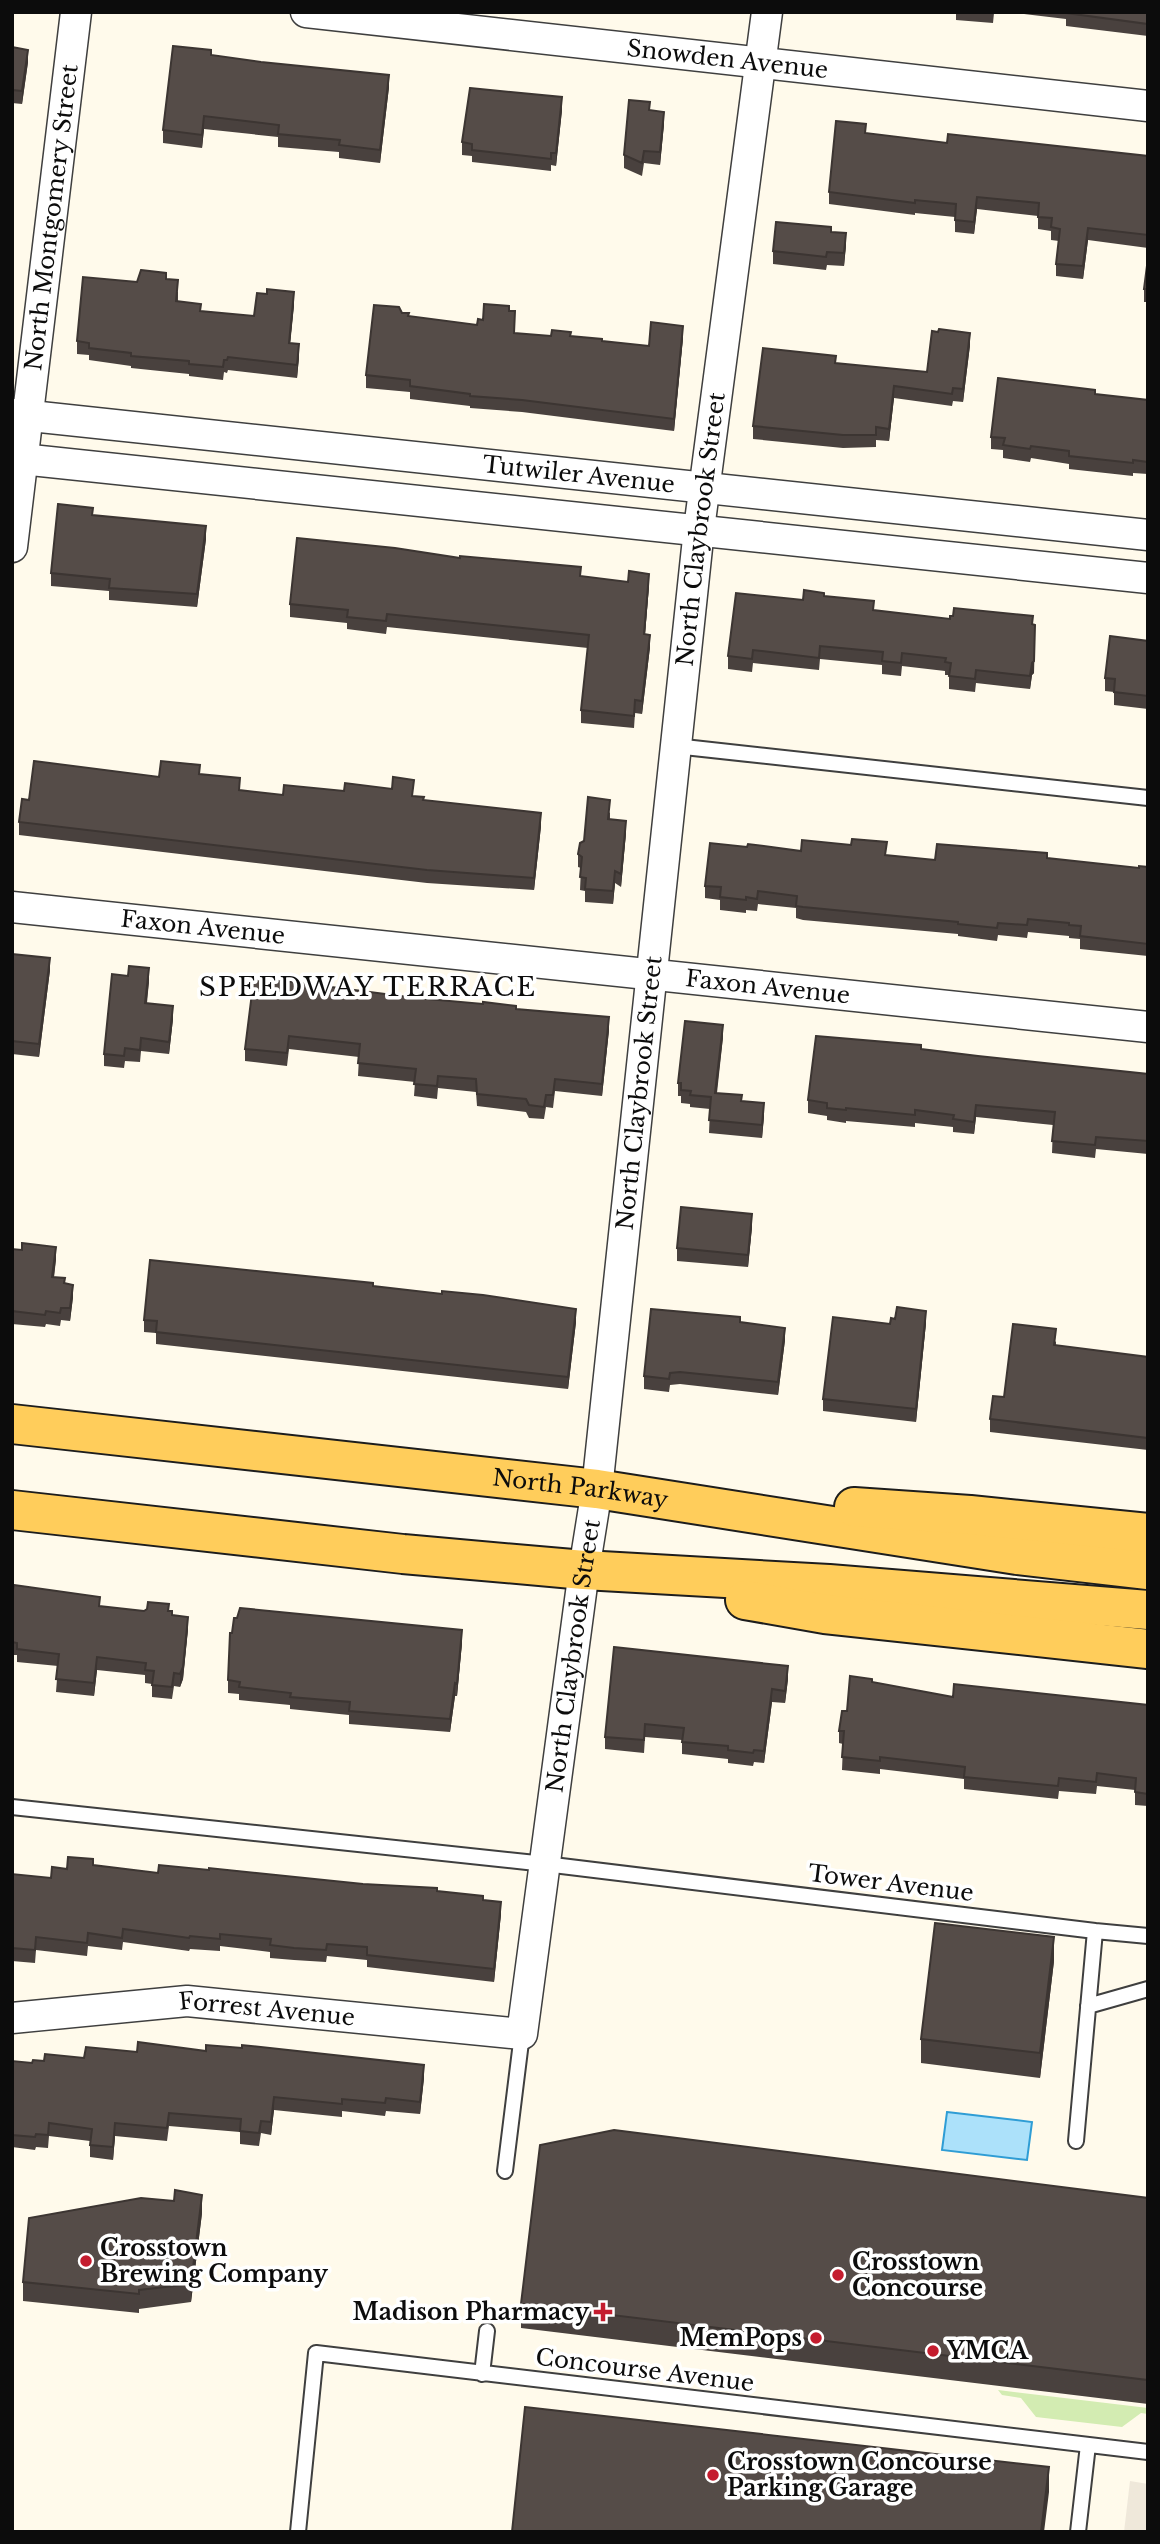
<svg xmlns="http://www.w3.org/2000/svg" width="1160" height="2544" font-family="'Libre Baskerville',serif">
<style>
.green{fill:#d3ecb2}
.plaza{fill:#efe8da}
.water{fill:#ace1fa;stroke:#2f9dd5;stroke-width:2}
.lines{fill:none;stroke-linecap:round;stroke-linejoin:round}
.service-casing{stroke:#3f3f3f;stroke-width:18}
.minor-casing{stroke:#3f3f3f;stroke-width:33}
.primary-casing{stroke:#1d1d1d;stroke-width:42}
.service{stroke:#fff;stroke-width:14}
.minor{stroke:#fff;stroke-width:30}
.primary{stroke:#ffcd5b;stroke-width:38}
.wall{fill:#49413e}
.shaded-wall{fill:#3c3532}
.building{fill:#554c48;stroke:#3c3532;stroke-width:2}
.poi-dot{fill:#c41c2e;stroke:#fff;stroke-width:2.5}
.labels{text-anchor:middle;stroke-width:7;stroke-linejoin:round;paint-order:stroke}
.street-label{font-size:23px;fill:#0c0c0c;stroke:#fff}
.poi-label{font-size:23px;font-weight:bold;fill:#0c0c0c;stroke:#fff;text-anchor:start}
.quarter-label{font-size:26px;letter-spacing:2px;fill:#0c0c0c;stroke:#fff}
</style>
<rect width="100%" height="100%" fill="#fffaeb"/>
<path class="green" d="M998 2390 1148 2408V2414L1141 2413 1122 2427 1036 2417 1021 2398 1002 2395Z"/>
<path class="plaza" d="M1130 2481 1148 2484V2532H1124Z"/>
<path class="water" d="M947 2112 1032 2122 1027 2160 942 2150Z"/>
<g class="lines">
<g class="service-casing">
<path id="service" d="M675 746 1148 798
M12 1807 545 1864 1095 1931 1076 2141
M1095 1931 1148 1936
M1088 2006 1148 1989
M505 2171 522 2034
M482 2374 487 2331
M298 2532 316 2353 1148 2452
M1078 2532 1088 2445"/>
</g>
<g class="minor-casing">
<g id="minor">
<path id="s1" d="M306 12 1148 106"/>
<path id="s2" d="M12 414 1148 535"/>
<path d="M12 458 1148 578"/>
<path id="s3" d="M12 547 76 12"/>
<path id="s4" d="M12 907 1148 1027"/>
<path id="s5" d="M12 2018 187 2001 522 2034 584 1570 597 1489 699 529 767 12"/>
</g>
</g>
<g class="primary-casing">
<g id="primary">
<path id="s6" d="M12 1424 597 1489 1017 1555 1148 1570"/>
<path d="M854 1507 970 1515 1148 1533"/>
<path d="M12 1510 403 1554 584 1570 829 1584 1148 1610"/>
<path d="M745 1600 825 1614 1148 1649"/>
</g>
</g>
<use href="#service" class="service"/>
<use href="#minor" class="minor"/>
<use href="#primary" class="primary"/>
</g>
<path class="wall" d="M956 12H1148V36L1066 26V19L1024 14 994 13 993 23 956 20Z
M12 47 28 62 22 104 12 103Z
M211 55 389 87 380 163 339 158V152L278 147V137L204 129 202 148 163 143V130Z
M562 110 556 166 551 165V171L472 162V156L462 155V142Z
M650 110 664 124 660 165 644 163 642 176 624 168V155Z
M866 133 947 143 1148 156V248L1088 240 1083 279 1056 276V264L1059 241 1051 240V231L1038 229V216L977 209 974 234 955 232V217L915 213V215L829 204V192Z
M831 232 846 245 844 266 827 265 826 270 773 264V251Z
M1148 258V302H1144V289Z
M166 279 178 292V302L201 311 254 316 294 305 290 343 299 357 297 378 228 370 227 373 224 372 223 380 189 376V374L131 368V366L89 360V355L77 354V341L137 282Z
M509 311 514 333 551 336H571L602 341 649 346 683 338 674 431 522 412 470 408V406L410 399V392L366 388V375L402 313 409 316 477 325 483 320Z
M970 345 963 402 953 401 952 406 894 398 889 441 876 440V447L843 448 753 439V426L836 363 927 372Z
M1095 394 1148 400V474L1133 473V476L1069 469V464L1031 458 1030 462 1003 458V450L991 449V437Z
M93 516 206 539 197 607 109 600V591L51 586V573Z
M581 576 649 586 645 634 650 647 642 714 635 713 634 728 581 723V710L588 648 387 627 386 634 347 629V623L290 617V604Z
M824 596 874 610 950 619 1033 624 1034 673 1032 675 1030 689 976 683 975 692 949 689V675H945V671L902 666 901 676 882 674V665L820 659 819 670 753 663 752 672 728 669V656L803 600Z
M1148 641V709L1114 705V692L1105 691V678Z
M200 774 240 790 283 795 344 791 414 796 424 800 541 826 534 890 427 883 19 835V822L29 800Z
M610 812V819L626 833 621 887 615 883 613 904 585 902V891L580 890 581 868 578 867V854L584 841Z
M851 845 887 855 935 860 1047 859 1139 868 1148 867V956L1080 949V939L1069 938V936L1028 932 1027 938 998 935 997 941 958 936V934L803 920 796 918V908L758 904 757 911 746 910V913L720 910V900L705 898V886L747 847 801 851Z
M12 954 50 970 39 1057 12 1054Z
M149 981 147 1003 173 1019 169 1054 141 1051 140 1062 125 1061 124 1068 104 1066V1054Z
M416 998 516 1009 609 1030 602 1096 555 1091 553 1108 546 1107 544 1119 529 1118 526 1112 477 1106 476 1092 438 1088 437 1099 414 1096 415 1082 358 1076 359 1057 289 1049 287 1066 245 1061V1049Z
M723 1037 717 1093 742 1101 764 1116 762 1138 709 1133 710 1109 690 1107V1104L681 1103V1096H678V1083Z
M921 1049 978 1056 1148 1074V1154L1096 1149 1095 1158 1052 1153 1053 1125 976 1117 974 1134 953 1132V1127L915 1123V1127L846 1121V1123L827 1120V1116L808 1113V1100Z
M752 1227 748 1267 677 1261V1248Z
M12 1249 56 1259 54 1278 65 1284 73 1297 70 1321 61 1320 60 1326 46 1324 45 1327 12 1324Z
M373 1286 576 1322 568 1389 156 1344V1333L144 1332V1320Z
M740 1322 785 1340 778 1395 680 1384 670 1385 669 1392 644 1389V1376Z
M926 1323 916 1422 823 1411V1399L890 1324Z
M1056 1341V1346L1148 1357V1450L990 1432V1419L1004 1397Z
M12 1594 100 1606 144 1611H169L188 1629 183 1679 180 1687 174 1686 172 1699 152 1697V1684L145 1683V1675L97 1670 94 1696 56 1692 58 1666 17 1662V1655H12Z
M462 1643 457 1696H455L450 1732 349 1724V1715L290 1709V1705L239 1700V1694L228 1693V1680Z
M788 1679 785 1703 772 1702 764 1763 754 1762 753 1766 728 1763V1759L682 1754V1740L645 1737 644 1753 605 1749V1737Z
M872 1682 953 1697 1148 1705V1806L1135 1805V1790L1097 1786 1096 1794 1059 1791 1058 1799 964 1789V1779L880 1769V1774L842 1770 843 1744 839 1743V1731L847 1711Z
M93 1865 158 1873 209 1870 437 1891 483 1900 501 1914 494 1982 367 1967V1960L327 1956 326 1962 294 1960 270 1958V1952L220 1946V1951L190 1949 189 1951 123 1942 122 1950 88 1946 87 1956 36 1950 35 1963 12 1961V1874L51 1878 67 1869Z
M1054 1961 1040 2078 921 2063V2039Z
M84 2058 424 2078 420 2114 386 2111 385 2116 342 2111V2117L274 2110 271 2135 261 2133 259 2146 240 2144V2132L169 2126 167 2141 115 2136 113 2160 90 2157V2141L49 2136 48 2148 36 2147 35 2150 12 2147V2061L32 2063 44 2061Z
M1148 2198V2404L521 2328V2304Z
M202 2213 191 2302 139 2309V2313L23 2301V2282Z"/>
<path class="shaded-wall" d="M28 50V62L22 104V91Z
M389 75V87L380 163V150Z
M562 97V110L556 166V153Z
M664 112V124L660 165V152Z
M204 116V129L202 148V135Z
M977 197V209L974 234V222Z
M1088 228V240L1083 279V266Z
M846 233V245L844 266V253Z
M294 292V305L289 356V343Z
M683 326V338L674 431V419Z
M970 333V345L963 402V389Z
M299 344V357L297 378V365Z
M894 386V398L889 441V429Z
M206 526V539L197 607V594Z
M649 574V586L644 647V634Z
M650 635V647L642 714V701Z
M1035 637 1034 673 1032 675 1030 689V676Z
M541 813V826L534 890V878Z
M626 821V833L621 887V874Z
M615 871V883L613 904V891Z
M50 958V970L39 1057V1044Z
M149 968V981L145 1016V1003Z
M173 1006V1019L169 1054V1042Z
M609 1017V1030L602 1096V1084Z
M723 1025V1037L715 1105V1093Z
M764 1103V1116L762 1138V1125Z
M976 1105V1117L974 1134V1122Z
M752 1214V1227L748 1267V1255Z
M56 1247V1259L52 1290V1277Z
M73 1285V1297L70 1321V1308Z
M576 1309V1322L568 1389V1377Z
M926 1311V1323L916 1422V1409Z
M785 1328V1340L778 1395V1382Z
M188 1617V1629L183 1679 180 1687V1674Z
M462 1630V1643L457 1696V1684Z
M97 1657V1670L94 1696V1683Z
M788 1666V1679L785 1703V1691Z
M455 1683V1696L450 1732V1719Z
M772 1689V1702L764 1763V1751Z
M501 1902V1914L494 1982V1969Z
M1054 1937V1961L1040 2078V2053Z
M424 2065V2078L420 2114V2102Z
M274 2097V2110L271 2135V2122Z
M115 2123V2136L113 2160V2147Z
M202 2195V2213L191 2302V2284Z
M1049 2467V2492L1044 2532H1041Z"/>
<path class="building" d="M1067 12H1148V24L1066 13Z
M173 46 211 50V55L261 62 389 75 380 150 339 145 340 140 278 134 279 125 204 116 202 135 163 130Z
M12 47 28 50 22 91 12 90Z
M470 88 562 97 556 153H551V159L472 150V144L462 142Z
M629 100 650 102 649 110 664 112 660 152 644 151 642 163 624 155Z
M836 121 866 124 865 133 947 143 948 134 1148 156V235L1088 228 1083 266 1056 264 1060 229 1051 227 1052 218 1038 217 1039 203 977 197 974 222 955 220 956 204 915 200V203L829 192Z
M776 222 831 227V232L846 233 844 253 827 252 826 257 773 251Z
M1148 258V289H1144Z
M141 270 166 273V279L178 280 176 301 201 304 200 311 254 316 257 293 267 294V289L294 292 289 343 299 344 297 365 228 357 227 360H224L223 367 189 364V361L131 356V353L89 348V343L77 341 83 277 137 282Z
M484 304 509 306V311H515L514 333 551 336 552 330 571 332 570 336 602 339V341L649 346 651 322 683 326 674 419 522 400 470 396V394L410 386V380L366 375 374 305 399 307 402 313H409L408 316 477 325 478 319 483 320Z
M939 329 970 333 963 389 953 388 952 394 894 386 889 429 876 427V435H843L753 426 763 348 836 356 835 363 927 372 932 331 938 332Z
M998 378 1095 390V394L1148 400V462L1133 460V463L1069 456V451L1031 446 1030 449 1003 445 1005 438 991 437Z
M58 504 93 508 92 515 206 526 197 594 109 588 110 579 51 573Z
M297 538 395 548 460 558V556L581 567 580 576 628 582 629 571 649 574 644 634 650 635 642 701 635 700 634 716 581 710 589 635 387 614 386 621 347 617 348 610 290 604Z
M804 590 824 593V596L874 601 873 610 950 619V616H953L954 608 1033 616 1032 624 1035 625 1034 661 1032 663 1030 676 976 670 975 679 949 676 951 663 945 662 946 658 902 653 901 663 882 661 883 652 820 646 819 658 753 650 752 659 728 656 736 593 803 600Z
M1110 636 1148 641V696L1114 692 1115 679 1105 678Z
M34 761 159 777 161 761 200 765 199 774 240 778 239 790 283 795 284 785 344 791 345 783 392 789 393 777 414 780 412 796 424 797 423 800 541 813 534 878 427 870 19 822 22 799 29 800Z
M588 797 610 800 608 819 626 821 621 874 615 871 613 891 585 889 586 878 580 877 582 857 578 854 580 843 584 841Z
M852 839 887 842 885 855 935 860 937 844 1047 853V858L1139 868V866L1148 867V944L1080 936 1081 926 1069 925V923L1028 919 1027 925 998 923 997 928 958 924V922L803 907 796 906 797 896 758 891 757 899 746 897V900L720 897 721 887 705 886 710 843 747 847 748 844 801 851 802 840 851 845Z
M12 954 50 958 39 1044 12 1041Z
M129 966 149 968 145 1003 173 1006 169 1042 141 1038 140 1050 125 1048 124 1056 104 1054 112 974 128 976Z
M254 977 416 998 483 1004V1002L516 1006V1009L609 1017 602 1084 555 1079 553 1095H546L544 1107 529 1105 526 1099 477 1094 476 1079 438 1076 437 1086 414 1084 416 1069 358 1063 360 1044 289 1036 287 1053 245 1049Z
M685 1021 723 1025 715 1093 742 1095 741 1101 764 1103 762 1125 709 1120 711 1097 690 1095 691 1091 681 1090V1083H678Z
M816 1036 921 1045V1049L978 1056 1148 1074V1141L1096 1137 1095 1145 1052 1141 1055 1112 976 1105 974 1122 953 1119 954 1115 915 1110V1115L846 1108V1110L827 1108V1103L808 1100Z
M681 1207 752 1214 748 1255 677 1248Z
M22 1243 56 1247 52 1277 65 1278 64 1283 73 1285 70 1308H61L60 1313 46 1311 45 1315 12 1311V1249L22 1250Z
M150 1260 373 1283V1286L442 1294V1291L483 1295 576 1309 568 1377 156 1332 157 1321 144 1320Z
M897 1307 926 1311 916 1409 823 1399 833 1317 890 1324 891 1318 895 1319Z
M651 1309 740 1317V1322L785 1328 778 1382 680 1372 670 1373 669 1379 644 1376Z
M1013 1324 1056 1329 1054 1345 1148 1357V1438L990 1419 993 1396 1004 1397Z
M14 1585 100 1597 99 1606 144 1611 147 1609 148 1602 169 1604 168 1611H172V1615L188 1617 183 1667 180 1674 174 1673 172 1687 152 1685 154 1671 145 1670 146 1663 97 1657 94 1683 56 1679 59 1654 17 1649V1643L12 1642V1594Z
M240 1608 462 1630 457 1684 455 1683 450 1719 349 1711 350 1702 290 1697 291 1693 239 1687 240 1682 228 1680 230 1633H232L234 1618H237Z
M614 1647 788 1666 785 1691 772 1689 764 1751 754 1750 753 1753 728 1750V1746L682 1742 684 1728 645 1724 644 1740 605 1737Z
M850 1676 872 1679V1682L953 1697 954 1684 1148 1705V1794L1135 1792 1136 1778 1097 1773 1096 1782 1059 1778 1058 1786 964 1777 965 1767 880 1757V1761L842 1757 844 1731H839L842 1711H847Z
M68 1857 93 1859V1865L158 1873 159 1865 209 1870V1868L363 1884 437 1888V1891L483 1896V1900L501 1902 494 1969 367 1955V1947L327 1944 326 1950 294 1948 270 1945 271 1939 220 1934V1939L190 1936 189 1938 123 1929 122 1938 88 1933 87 1943 36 1937 35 1950 12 1948V1874L51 1878 52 1867 67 1869Z
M935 1923 1054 1937 1040 2053 921 2039Z
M138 2042 206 2051V2045L242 2048V2045L424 2065 420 2102 386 2098 385 2103 342 2099V2104L274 2097 271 2122 261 2121 259 2133 240 2131 241 2119 169 2113 167 2128 115 2123 113 2147 90 2145 92 2129 49 2123 48 2135 36 2134 35 2137 12 2135V2061L32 2063 33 2060 44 2061 45 2054 84 2058 86 2047 137 2052Z
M614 2130 1148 2198V2380L521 2304 540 2145Z
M175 2190 202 2195 191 2284 139 2290V2294L23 2282 29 2218 141 2198 174 2201Z
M525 2407 1049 2467 1041 2532H512Z"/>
<g class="poi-dot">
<circle cx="86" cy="2261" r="7"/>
<circle cx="838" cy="2275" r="7"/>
<path d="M599.5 2301.5h7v7h7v7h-7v7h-7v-7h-7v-7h7z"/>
<circle cx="816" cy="2338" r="7"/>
<circle cx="933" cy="2351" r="7"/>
<circle cx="713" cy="2475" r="7"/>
</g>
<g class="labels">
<g class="street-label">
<text dy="8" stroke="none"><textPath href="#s1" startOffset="424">Snowden Avenue</textPath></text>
<text dy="8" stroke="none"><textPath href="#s3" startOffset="332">North Montgomery Street</textPath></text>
<text dy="8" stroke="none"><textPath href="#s2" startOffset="570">Tutwiler Avenue</textPath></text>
<text dy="8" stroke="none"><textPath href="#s5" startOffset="2028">North Claybrook Street</textPath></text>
<text dy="8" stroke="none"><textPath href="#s4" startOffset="192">Faxon Avenue</textPath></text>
<text dy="8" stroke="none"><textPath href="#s4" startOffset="760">Faxon Avenue</textPath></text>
<text dy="8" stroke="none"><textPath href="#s5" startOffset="1461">North Claybrook Street</textPath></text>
<text dy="8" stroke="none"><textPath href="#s6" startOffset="572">North Parkway</textPath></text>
<text dy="8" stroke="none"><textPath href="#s5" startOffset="894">North Claybrook Street</textPath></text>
<text transform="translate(891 1883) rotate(7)" y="8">Tower Avenue</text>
<text dy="8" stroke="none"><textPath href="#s5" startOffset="256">Forrest Avenue</textPath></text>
<text transform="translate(645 2370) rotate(7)" y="8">Concourse Avenue</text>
</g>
<g class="poi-label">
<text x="100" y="2256">Crosstown<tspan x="100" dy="26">Brewing Company</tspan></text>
<text x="852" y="2270">Crosstown<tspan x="852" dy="26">Concourse</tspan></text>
<text x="589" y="2320" text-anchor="end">Madison Pharmacy</text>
<text x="802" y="2346" text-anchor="end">MemPops</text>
<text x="947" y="2359">YMCA</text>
<text x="727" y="2470">Crosstown Concourse<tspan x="727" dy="26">Parking Garage</tspan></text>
</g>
<g class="quarter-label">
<text x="368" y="996">SPEEDWAY TERRACE</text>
</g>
</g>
<rect width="1160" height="2544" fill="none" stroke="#0c0c0c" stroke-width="28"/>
</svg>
